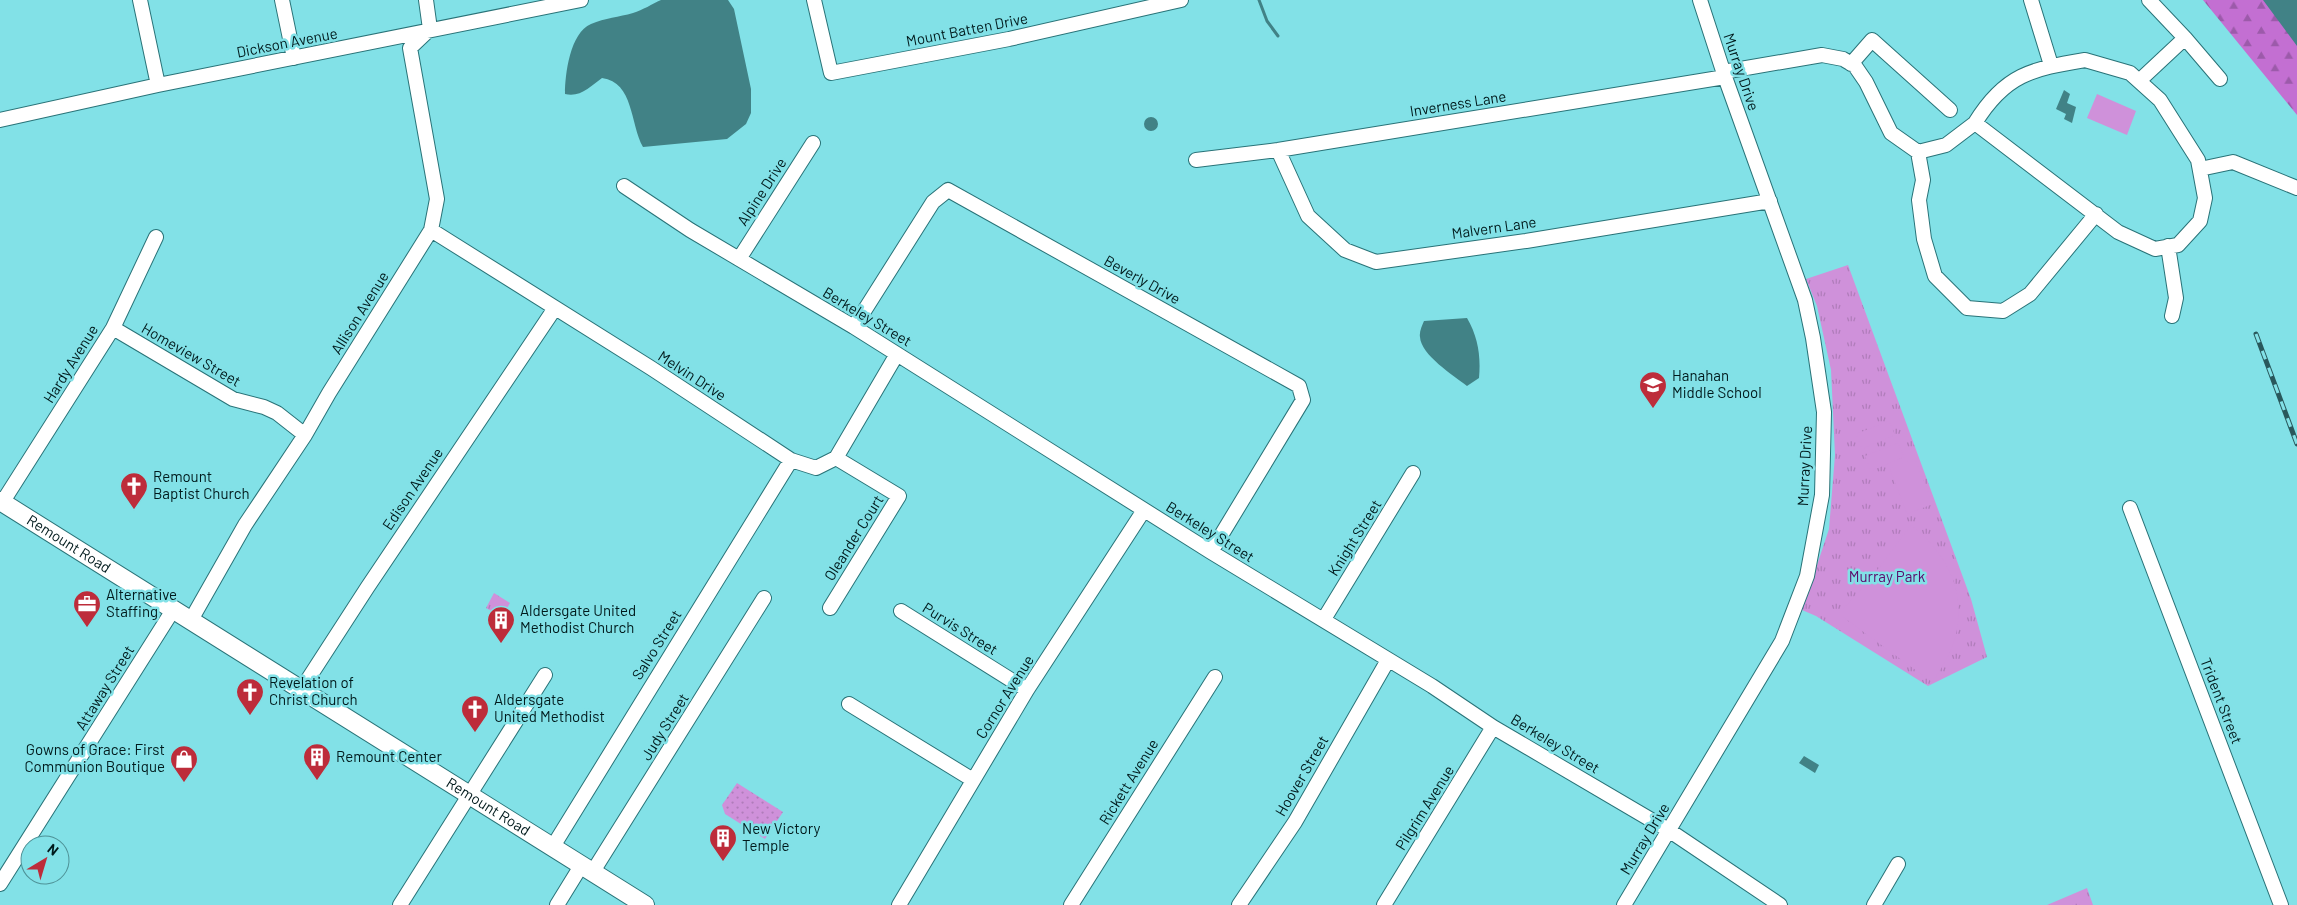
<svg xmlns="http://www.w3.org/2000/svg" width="2297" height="905" font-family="Barlow,sans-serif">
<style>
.grass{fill:url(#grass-dots)}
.forest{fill:url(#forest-firs)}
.park{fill:url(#park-tufts)}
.garden{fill:#cf91da}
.water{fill:#418286}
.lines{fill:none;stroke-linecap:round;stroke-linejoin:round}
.stream{stroke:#418286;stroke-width:3}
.minor-casing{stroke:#297378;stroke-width:16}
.major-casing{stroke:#297378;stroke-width:20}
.minor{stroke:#fff;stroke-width:14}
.major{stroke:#fff;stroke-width:18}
.rail-casing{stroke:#29585c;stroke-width:5}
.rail{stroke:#82e1e7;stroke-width:3;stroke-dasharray:9;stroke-linecap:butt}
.labels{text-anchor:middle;stroke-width:5;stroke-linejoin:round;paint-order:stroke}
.street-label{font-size:15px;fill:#001a1c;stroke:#82e1e7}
.poi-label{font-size:15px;fill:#001a1c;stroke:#82e1e7;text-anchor:start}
.park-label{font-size:15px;fill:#5c0a6a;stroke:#82e1e7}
</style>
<defs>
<pattern id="grass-dots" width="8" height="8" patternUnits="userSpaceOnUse" patternTransform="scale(1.25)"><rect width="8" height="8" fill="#cf91da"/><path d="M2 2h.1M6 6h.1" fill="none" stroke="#b07cba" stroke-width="1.8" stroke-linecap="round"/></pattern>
<pattern id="forest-firs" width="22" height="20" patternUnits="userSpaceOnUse" patternTransform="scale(1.25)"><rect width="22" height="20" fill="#c36fd2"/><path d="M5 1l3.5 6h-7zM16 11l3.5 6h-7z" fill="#9c5aaa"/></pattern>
<pattern id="park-tufts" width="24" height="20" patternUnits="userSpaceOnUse" patternTransform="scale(1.25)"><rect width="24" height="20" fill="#cf91da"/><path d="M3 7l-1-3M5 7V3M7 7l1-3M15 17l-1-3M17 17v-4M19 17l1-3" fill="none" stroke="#b07cba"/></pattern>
</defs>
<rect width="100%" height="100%" fill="#82e1e7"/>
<path class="grass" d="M737 783 783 812 765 839 725 814 722 805Z"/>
<path class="forest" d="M2203 0H2297V115Z"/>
<path class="park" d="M1848 265 1971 599 1987 657 1928 686 1816 616 1802 610 1829 529 1835 455 1831 370 1817 306 1806 279Z
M494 593 510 603 502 617 486 608Z
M2087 888 2093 905H2047Z"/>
<path class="garden" d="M2097 94 2136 111 2127 135 2087 118Z
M1889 421 1895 435 1862 449 1856 434Z
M1898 443 1904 457 1871 471 1865 456Z
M1915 459 1933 504 1907 514 1890 469Z
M1911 525C1965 568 1975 626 1932 682L1843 617V609L1872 577Z"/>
<path class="water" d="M661 0H728L734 9 751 89V113L746 124 727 139 643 147C630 124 634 82 602 78 591 86 580 98 565 94 565 74 570 33 591 24 605 18 619 17 633 13 643 10 652 4 661 0Z
M2263 0H2297V46Z
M2064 90 2070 94 2067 103 2076 107 2072 123 2064 119 2066 114 2056 109Z
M1144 124a7 7 0 1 1 14 0a7 7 0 1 1-14 0Z
M1467 318C1478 337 1481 356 1479 378L1467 386C1453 375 1421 355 1420 337 1419 332 1422 326 1424 321Z
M1804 756 1819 765 1815 773 1799 763Z"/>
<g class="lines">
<path class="stream" d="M1259 0 1267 21 1278 36"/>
<g class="minor-casing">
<path id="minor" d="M140 0 158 85
M282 0 294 58
M814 0 831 73 1009 39 1181 0
M2031 0 2051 65
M2149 0 2185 38
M2085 60 2130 73 2160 100 2198 160 2205 198 2200 221 2178 245 2155 249 2118 232 1975 123C2005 74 2032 69 2085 60Z
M1851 64 1872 40 1950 110
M1723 72 1822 55 1843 59 1855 66 1866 82 1891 133 1918 152 1923 180 1919 200 1924 239 1935 276 1967 308 2003 311 2030 294 2096 214
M2139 81 2185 38 2220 79
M0 120 158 85 581 0
M1278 150 1308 216 1345 250 1376 262 1526 241 1770 201
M1918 152 1946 145 1975 123
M1196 160 1278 150 1725 77
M2200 169 2233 162 2297 188
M624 186 690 230 854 327 1211 552 1432 686 1493 727 1670 831 1780 905
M431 230 651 368 791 460 816 468 836 458 897 354
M2168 246 2176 298 2172 316
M739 259 813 143
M854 327 933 202 948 190 1299 386 1303 400 1211 552
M113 328 233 399 264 407 277 413 305 435
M2 503 113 328 156 237
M2130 508 2281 905
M830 608 899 496 836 458
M901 611 1027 690
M1324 619 1413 473
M191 620 245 525 305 435 329 393 431 230 437 199 410 48 430 29 426 0
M301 690 367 588 555 308
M849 704 973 780
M552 848 791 460
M592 873 764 598
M0 884 173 610
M400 905 545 675
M557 905 581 866
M899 905 1027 690 1144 510
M1071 905 1215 677
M1239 905 1295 822 1388 660
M1384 905 1493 727
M1624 905 1782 641 1807 576 1822 495 1824 412 1813 338 1805 300 1725 77 1700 0
M1874 905 1898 864"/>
</g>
<g class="major-casing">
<g id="major">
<path id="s1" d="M0 501 645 905"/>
</g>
</g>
<use href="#minor" class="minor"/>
<use href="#major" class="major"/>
<g class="rail-casing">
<path id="rail" d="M2256 334 2297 444"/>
</g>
<use href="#rail" class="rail"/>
</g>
<defs>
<g id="school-pin" transform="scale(1.4375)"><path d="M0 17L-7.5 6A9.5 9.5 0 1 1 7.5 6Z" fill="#bd2c3a" stroke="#82e1e7"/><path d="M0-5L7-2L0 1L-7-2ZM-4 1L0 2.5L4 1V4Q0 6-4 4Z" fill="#fff"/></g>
<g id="church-pin" transform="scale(1.4375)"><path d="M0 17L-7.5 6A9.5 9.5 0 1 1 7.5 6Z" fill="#bd2c3a" stroke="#82e1e7"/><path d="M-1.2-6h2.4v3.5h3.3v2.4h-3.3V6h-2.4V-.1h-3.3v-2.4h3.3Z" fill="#fff"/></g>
<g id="office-pin" transform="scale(1.4375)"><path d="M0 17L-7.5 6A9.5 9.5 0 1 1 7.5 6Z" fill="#bd2c3a" stroke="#82e1e7"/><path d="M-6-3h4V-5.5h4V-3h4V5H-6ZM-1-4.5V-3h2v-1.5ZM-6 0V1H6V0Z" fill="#fff"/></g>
<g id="building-pin" transform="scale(1.4375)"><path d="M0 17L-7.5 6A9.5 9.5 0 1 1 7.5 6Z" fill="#bd2c3a" stroke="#82e1e7"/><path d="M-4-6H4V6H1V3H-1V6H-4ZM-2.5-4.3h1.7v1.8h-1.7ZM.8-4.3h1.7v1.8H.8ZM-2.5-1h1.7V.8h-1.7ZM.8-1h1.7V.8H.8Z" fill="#fff"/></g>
<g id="shop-pin" transform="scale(1.4375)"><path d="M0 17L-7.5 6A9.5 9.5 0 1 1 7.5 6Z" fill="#bd2c3a" stroke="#82e1e7"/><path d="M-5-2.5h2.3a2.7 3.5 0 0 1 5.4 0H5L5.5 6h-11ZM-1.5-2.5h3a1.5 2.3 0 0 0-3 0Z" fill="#fff"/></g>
</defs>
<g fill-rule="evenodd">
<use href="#school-pin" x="1653" y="385"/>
<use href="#church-pin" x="134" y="486"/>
<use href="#office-pin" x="87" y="604"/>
<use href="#building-pin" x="501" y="620"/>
<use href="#church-pin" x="250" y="692"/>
<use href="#church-pin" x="475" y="709"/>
<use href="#building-pin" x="317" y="757"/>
<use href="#shop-pin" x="184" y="759"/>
<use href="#building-pin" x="723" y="838"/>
</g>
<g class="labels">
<g class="street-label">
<text transform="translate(967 30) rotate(-11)" y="5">Mount Batten Drive</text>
<text transform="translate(287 43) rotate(-11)" y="5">Dickson Avenue</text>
<text transform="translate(1741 72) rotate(71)" y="5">Murray Drive</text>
<text transform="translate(1458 104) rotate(-9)" y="5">Inverness Lane</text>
<text transform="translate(762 192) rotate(-57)" y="5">Alpine Drive</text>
<text transform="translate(1494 228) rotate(-8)" y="5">Malvern Lane</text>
<text transform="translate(1142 280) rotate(29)" y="5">Beverly Drive</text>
<text transform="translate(360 313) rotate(-58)" y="5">Allison Avenue</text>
<text transform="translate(867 317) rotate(31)" y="5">Berkeley Street</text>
<text transform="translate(191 355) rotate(30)" y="5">Homeview Street</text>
<text transform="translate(71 364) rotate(-58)" y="5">Hardy Avenue</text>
<text transform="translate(692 376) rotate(33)" y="5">Melvin Drive</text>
<text transform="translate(1805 466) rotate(-87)" y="5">Murray Drive</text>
<text transform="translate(413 489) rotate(-56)" y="5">Edison Avenue</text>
<text transform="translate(1210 532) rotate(32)" y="5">Berkeley Street</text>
<text transform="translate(854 538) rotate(-58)" y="5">Oleander Court</text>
<text transform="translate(1355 538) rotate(-58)" y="5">Knight Street</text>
<text dy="5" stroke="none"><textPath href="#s1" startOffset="81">Remount Road</textPath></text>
<text transform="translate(960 629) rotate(32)" y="5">Purvis Street</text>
<text transform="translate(657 645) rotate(-58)" y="5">Salvo Street</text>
<text transform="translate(105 688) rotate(-58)" y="5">Attaway Street</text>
<text transform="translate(1005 697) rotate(-58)" y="5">Cornor Avenue</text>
<text transform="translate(2221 701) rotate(69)" y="5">Trident Street</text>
<text transform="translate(665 727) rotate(-58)" y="5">Judy Street</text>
<text transform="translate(1555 744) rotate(31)" y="5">Berkeley Street</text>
<text transform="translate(1302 776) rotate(-60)" y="5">Hoover Street</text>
<text transform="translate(1129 782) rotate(-58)" y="5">Rickett Avenue</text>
<text dy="5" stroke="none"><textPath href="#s1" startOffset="576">Remount Road</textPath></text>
<text transform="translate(1425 808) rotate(-58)" y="5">Pilgrim Avenue</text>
<text transform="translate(1645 839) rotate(-59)" y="5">Murray Drive</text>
</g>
<g class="poi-label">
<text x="1672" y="381">Hanahan<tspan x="1672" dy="17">Middle School</tspan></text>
<text x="153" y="482">Remount<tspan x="153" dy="17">Baptist Church</tspan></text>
<text x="106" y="600">Alternative<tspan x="106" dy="17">Staffing</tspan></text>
<text x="520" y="616">Aldersgate United<tspan x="520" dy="17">Methodist Church</tspan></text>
<text x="269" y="688">Revelation of<tspan x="269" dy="17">Christ Church</tspan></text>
<text x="494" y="705">Aldersgate<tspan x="494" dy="17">United Methodist</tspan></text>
<text x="165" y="755" text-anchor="end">Gowns of Grace: First<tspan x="165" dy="17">Communion Boutique</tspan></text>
<text x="336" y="762">Remount Center</text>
<text x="742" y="834">New Victory<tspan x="742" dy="17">Temple</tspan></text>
</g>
<g class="park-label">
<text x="1887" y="582">Murray Park</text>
</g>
</g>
<g transform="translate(45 860) rotate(38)"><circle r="24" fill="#82e1e7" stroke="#4e9196"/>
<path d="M0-4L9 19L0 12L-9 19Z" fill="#bd2c3a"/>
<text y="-8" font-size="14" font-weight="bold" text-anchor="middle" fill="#001a1c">N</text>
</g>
</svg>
